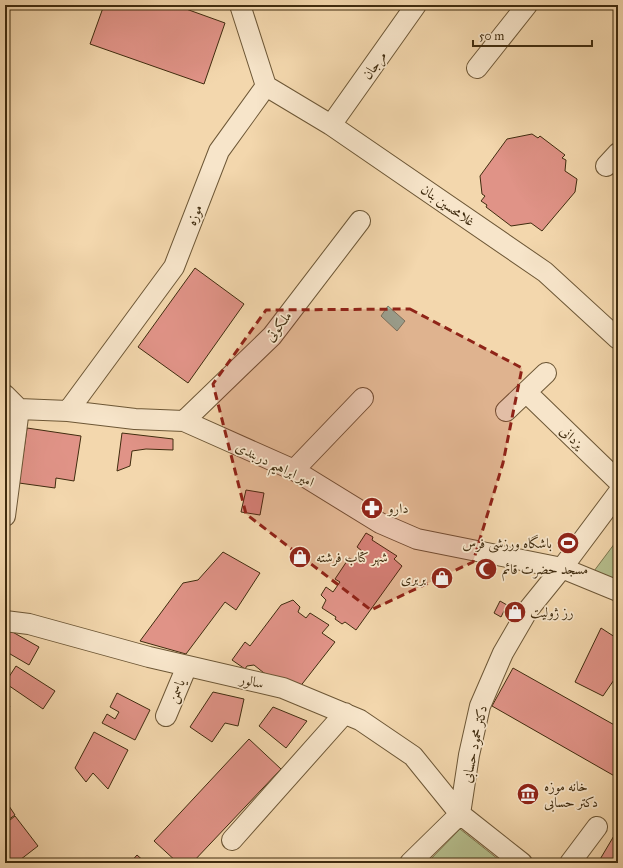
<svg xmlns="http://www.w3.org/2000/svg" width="623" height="868" font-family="'IM FELL Great Primer',Amiri,serif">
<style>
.green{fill:#b6bf8e;stroke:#7b764e}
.water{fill:#9cbaa6;stroke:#77816a}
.building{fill:#e09387;stroke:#402c0f}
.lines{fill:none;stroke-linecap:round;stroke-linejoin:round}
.minor-casing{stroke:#6d5736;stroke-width:22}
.minor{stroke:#f7e5ca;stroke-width:20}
.marked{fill:#8f2418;fill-opacity:0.2;stroke:#8f2418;stroke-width:3;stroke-dasharray:8 5;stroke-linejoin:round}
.labels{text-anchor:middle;stroke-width:3.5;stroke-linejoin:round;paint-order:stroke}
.street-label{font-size:14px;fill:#402c0f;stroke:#f7e5ca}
.poi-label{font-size:14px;fill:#402c0f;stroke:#f7e5ca;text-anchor:start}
</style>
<rect width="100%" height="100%" fill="#f3d7ad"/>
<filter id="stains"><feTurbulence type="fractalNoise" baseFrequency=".005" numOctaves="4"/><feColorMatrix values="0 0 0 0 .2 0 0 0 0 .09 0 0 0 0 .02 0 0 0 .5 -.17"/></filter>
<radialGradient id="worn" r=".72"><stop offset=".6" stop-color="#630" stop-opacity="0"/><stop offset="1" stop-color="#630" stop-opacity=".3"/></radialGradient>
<path class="green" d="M618 539V584L594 571Z
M460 829 503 863H427Z"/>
<path class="water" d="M388 306 405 321 397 331 381 316Z"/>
<path class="building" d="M104 5H175L225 23 204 84 90 44Z
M532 134 538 138 540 136 565 155 562 158 566 160 565 171 577 179 575 192 542 231 531 223 511 226 486 207 487 205 481 201 485 196 482 194 480 176 507 139Z
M195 268 244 304 188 383 138 347Z
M27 428 81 436 74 481 56 478 55 488 19 483Z
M122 433 173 439V450L146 449 132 451 130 466 117 471Z
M246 490 264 493 260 515 241 512Z
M366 533 373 537 372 540 397 556 394 559 402 566 356 630 345 622 342 624 335 619 336 617 322 608 326 600 321 595 326 587 333 592 340 582 335 579 349 558 355 561 362 551 357 547Z
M223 552 260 573 236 610 225 602 186 654 140 641 183 583 198 580Z
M293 600 300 607 298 612 306 618 310 613 329 625 322 633 335 642 299 688 264 673 254 665 247 666 245 669 232 660 245 642 250 646 281 605Z
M500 601 507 605 501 617 494 613Z
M601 628 618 639V674L603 696 575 682Z
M9 630 39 647 29 665 5 651V638Z
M16 666 55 691 43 709 5 683Z
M513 668 618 727V778L492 706Z
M213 692 244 699 238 726 225 723 212 742 190 727Z
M117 693 150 710 135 740 102 723 107 714 115 719 119 712 110 707Z
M5 701 10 706 5 713Z
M273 707 307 721 286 748 259 726Z
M94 732 128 750 108 789 93 773 86 782 75 768Z
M249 739 281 769 192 863H178L154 841Z
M5 800 15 815 5 822Z
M15 816 38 846 16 863H5V824Z
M618 829V863H603L599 861Z
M137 855 146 863H130Z
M592 859 598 863H589Z"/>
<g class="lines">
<g class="minor-casing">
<path id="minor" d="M477 68 527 5
M266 86 331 125 545 272 618 339
M331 125 416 5
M606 166 618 153
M526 392 618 481
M5 395 19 409 68 411 135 419 184 421 294 470 380 523 417 539 562 568 618 591
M68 411 174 267 219 151 266 86 240 5
M506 411 546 373
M184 421 272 336 360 221
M294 470 363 398
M5 516 19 409
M5 621 29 624 149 657 283 688 360 720 413 756 460 814 522 863
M166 716 187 666
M460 814 469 755 480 706 503 653 528 610 562 568 618 493
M232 840 345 713
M410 863 460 814
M570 863 597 827"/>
</g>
<use href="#minor" class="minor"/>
</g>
<path class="marked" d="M410 309 522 368 503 463 473 562 371 610 246 514 213 384 266 310Z"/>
<defs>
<g id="pharmacy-disc" transform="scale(1.15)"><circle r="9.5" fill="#8f2418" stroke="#f7e5ca"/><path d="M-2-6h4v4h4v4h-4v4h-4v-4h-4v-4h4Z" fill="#fff"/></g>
<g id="stadium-disc" transform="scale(1.15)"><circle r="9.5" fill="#8f2418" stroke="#f7e5ca"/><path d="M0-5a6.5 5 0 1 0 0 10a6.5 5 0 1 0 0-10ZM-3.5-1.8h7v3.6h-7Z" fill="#fff"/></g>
<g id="shop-disc" transform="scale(1.15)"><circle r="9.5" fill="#8f2418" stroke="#f7e5ca"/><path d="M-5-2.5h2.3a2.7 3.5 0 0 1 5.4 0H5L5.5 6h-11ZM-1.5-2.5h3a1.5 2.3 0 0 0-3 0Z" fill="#fff"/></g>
<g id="mosque-disc" transform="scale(1.15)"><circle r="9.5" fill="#8f2418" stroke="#f7e5ca"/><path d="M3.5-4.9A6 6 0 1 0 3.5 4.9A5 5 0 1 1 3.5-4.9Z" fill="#fff"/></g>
<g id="museum-disc" transform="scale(1.15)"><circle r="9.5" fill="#8f2418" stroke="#f7e5ca"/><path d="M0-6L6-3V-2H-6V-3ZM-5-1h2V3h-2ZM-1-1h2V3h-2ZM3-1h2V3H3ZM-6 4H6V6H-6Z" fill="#fff"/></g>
</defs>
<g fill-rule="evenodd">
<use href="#pharmacy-disc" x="372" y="508"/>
<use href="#stadium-disc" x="568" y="543"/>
<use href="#shop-disc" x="300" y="557"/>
<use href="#mosque-disc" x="486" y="569"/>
<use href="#shop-disc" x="442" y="578"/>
<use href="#shop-disc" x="515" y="612"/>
<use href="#museum-disc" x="528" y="794"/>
</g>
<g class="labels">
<g class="street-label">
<text transform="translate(374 65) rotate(-54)" y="5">مرجان</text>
<text transform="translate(448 205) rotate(35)" y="5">غلامحسین بنان</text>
<text transform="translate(194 215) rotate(-69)" y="5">موزه</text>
<text transform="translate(278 326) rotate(-52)" y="5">ملکوتی</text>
<text transform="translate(572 437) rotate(44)" y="5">یزدانی</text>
<text transform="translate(275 464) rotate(26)" y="5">امیر ابراهیم دربندی</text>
<text transform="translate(252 681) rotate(13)" y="5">سالور</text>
<text transform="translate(176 691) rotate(-68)" y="5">یاسمن</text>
<text transform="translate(474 744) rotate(-78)" y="5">دکتر محمود حسابی</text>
</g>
<g class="poi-label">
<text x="388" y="513">دارو</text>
<text x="552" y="548" text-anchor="end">باشگاه ورزشی فرس</text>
<text x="316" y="562">شهر کتاب فرشته</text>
<text x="502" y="574">مسجد حضرت قائم</text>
<text x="426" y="583" text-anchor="end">بربری</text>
<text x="530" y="617">رز ژولیت</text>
<text x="544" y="791">خانه موزه<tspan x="544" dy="16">دکتر حسابی</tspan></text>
</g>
</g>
<rect width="623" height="868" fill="none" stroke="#f3d7ad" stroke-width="20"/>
<rect x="6" y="6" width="611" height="856" fill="none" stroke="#402c0f" stroke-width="2"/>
<rect x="10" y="10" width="603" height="848" fill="none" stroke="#402c0f"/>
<path d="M473 40v6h119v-6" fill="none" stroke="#402c0f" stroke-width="2"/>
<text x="479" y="40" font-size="12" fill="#402c0f" stroke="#f7e5ca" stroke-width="3" paint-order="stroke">50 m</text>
<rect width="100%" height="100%" filter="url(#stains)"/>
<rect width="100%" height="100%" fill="url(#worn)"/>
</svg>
